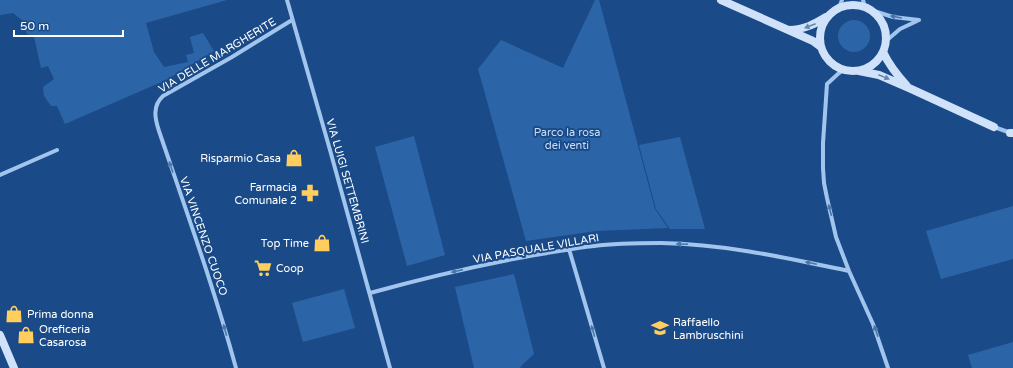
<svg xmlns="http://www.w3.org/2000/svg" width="1013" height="368" font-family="'Varela Round',sans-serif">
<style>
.green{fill:#2c65a7}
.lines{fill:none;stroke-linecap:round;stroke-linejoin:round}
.minor{stroke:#a2c5ed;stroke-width:4}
.secondary{stroke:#cfe2f9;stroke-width:8}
.oneway{fill:#4a76ab}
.oneway2{fill:#6287b5}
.labels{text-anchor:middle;stroke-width:4;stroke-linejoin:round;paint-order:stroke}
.street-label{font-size:11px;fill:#fff;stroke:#1a4b88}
.park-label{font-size:11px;fill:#c8dff9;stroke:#1a4b88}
.poi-label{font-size:11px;fill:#fff;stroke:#1a4b88;text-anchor:start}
</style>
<rect width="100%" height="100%" fill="#1a4b88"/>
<path class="green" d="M0 0H227L146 23 154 52 164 67 188 62 186 55 194 53 190 37 203 33 214 51 166 80 65 124 57 106H51L44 96 43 87 54 79 48 66 41 68 34 37 27 34 23 21 13 13 0 15Z
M595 0H599L655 209 668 228 596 231 526 241 478 69 501 40 563 68Z
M838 36a16 16 0 1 1 32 0a16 16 0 1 1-32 0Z
M414 136 445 255 407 266 375 147Z
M680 137 705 229H670L656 209 639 145Z
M1013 206V259L941 279 926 231Z
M514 274 534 354 522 365 520 368H474L455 287Z
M344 289 355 328 303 342 292 303Z
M1013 342V368H972L968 355Z"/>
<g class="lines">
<path class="minor" d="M287 0 330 150 390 368
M863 0 865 7
M839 8 842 0
M874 11 893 17 919 20
M886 41 900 29 917 21
M845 69 839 73 827 84 823 143V168L824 183 827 198 836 237 849 271 873 324 888 368
M994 127 1011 133
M0 175 57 150
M569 249 604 368
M370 293C424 278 479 265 535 255 555 252 574 248 594 246 616 243 639 243 661 243 725 244 787 258 849 271
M236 368C214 288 186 210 159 131 155 119 152 106 163 96L232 57 292 20"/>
<path class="secondary" d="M721 0 813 41 821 47
M820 38a33 33 0 1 1 66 0a33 33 0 1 1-66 0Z
M789 30C805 29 813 25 826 17
M883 52C889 65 897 75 907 86
M859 71 879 75 909 88 994 127
M1010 133H1013
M0 335 14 368"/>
</g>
<defs><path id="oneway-solid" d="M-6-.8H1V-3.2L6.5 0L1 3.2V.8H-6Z"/></defs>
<g class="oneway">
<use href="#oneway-solid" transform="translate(896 17) rotate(-170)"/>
<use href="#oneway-solid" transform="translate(171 167) rotate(-109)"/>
<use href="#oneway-solid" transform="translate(830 210) rotate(-104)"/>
<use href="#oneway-solid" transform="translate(682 244) rotate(-177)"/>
<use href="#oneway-solid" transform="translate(811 263) rotate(-168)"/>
<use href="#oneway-solid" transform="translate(457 271) rotate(167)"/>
<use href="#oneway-solid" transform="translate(225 330) rotate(-106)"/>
<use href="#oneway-solid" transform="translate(593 331) rotate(-106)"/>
<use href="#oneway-solid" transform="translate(876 331) rotate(-109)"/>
</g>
<g class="oneway2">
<use href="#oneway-solid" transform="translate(810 26) rotate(159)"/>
<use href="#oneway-solid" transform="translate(884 77) rotate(22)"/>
</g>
<defs>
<g id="shop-bare" transform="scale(1.38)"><path d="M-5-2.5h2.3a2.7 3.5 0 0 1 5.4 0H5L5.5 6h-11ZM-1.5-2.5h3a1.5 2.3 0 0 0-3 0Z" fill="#ffce5e" stroke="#1a4b88" stroke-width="2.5" paint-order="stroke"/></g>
<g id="pharmacy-bare" transform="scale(1.38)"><path d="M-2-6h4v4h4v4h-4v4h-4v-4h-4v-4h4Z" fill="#ffce5e" stroke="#1a4b88" stroke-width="2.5" paint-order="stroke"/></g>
<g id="supermarket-bare" transform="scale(1.38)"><path d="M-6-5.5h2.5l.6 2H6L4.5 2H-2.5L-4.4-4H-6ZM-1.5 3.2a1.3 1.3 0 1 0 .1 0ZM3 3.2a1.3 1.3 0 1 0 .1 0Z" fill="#ffce5e" stroke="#1a4b88" stroke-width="2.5" paint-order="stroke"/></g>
<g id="school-bare" transform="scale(1.38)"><path d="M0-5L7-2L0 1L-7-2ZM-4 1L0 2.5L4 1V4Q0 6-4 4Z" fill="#ffce5e" stroke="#1a4b88" stroke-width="2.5" paint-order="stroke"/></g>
</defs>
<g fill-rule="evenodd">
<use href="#shop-bare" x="294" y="158"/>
<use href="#pharmacy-bare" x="310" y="193"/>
<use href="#shop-bare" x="322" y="243"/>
<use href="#supermarket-bare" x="263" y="268"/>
<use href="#shop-bare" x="14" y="314"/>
<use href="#school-bare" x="660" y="328"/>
<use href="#shop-bare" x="26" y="335"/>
</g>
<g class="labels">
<g class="street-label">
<text transform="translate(217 55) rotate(-31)" y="4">VIA DELLE MARGHERITE</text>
<text transform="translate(348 181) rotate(74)" y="4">VIA LUIGI SETTEMBRINI</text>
<text transform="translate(204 236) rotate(71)" y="4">VIA VINCENZO CUOCO</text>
<text transform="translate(536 248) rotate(-10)" y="4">VIA PASQUALE VILLARI</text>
</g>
<g class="park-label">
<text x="567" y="136">Parco la rosa<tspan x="567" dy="13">dei venti</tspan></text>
</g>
<g class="poi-label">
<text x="281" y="162" text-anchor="end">Risparmio Casa</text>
<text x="297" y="191" text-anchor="end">Farmacia<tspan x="297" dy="13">Comunale 2</tspan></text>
<text x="309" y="247" text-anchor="end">Top Time</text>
<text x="276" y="272">Coop</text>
<text x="27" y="318">Prima donna</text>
<text x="673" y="326">Raffaello<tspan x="673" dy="13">Lambruschini</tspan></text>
<text x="39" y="333">Oreficeria<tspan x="39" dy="13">Casarosa</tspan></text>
</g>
</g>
<path d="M14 30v6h109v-6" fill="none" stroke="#ffffff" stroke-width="2"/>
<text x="20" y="30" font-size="12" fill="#ffffff" stroke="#1a4b88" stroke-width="3" paint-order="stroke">50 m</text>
</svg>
